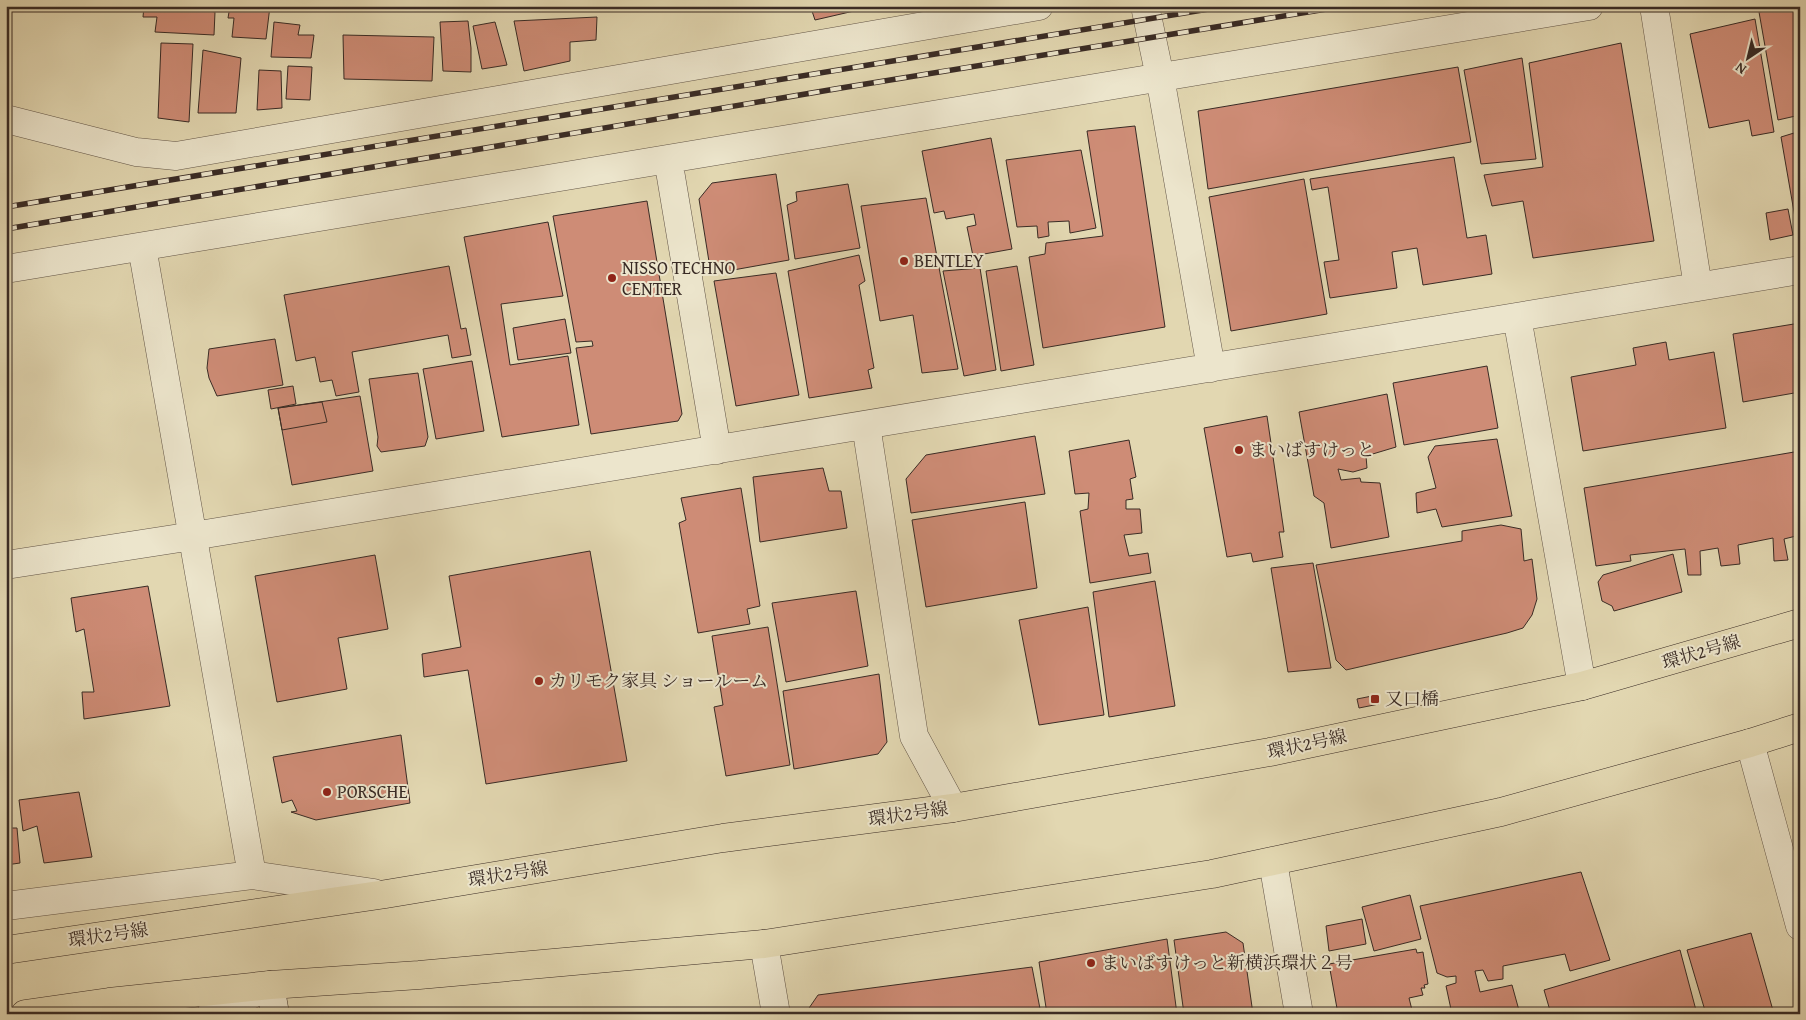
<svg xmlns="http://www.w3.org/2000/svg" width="1806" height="1020" font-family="'Gentium Book Plus','Noto Serif JP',serif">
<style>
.green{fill:#adbf91;stroke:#73755b}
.building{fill:#ce8c76;stroke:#392b25}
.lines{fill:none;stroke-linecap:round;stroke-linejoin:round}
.street-casing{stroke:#635648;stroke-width:29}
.secondary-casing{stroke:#392b25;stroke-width:29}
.primary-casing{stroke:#392b25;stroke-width:29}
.street{stroke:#ece5cc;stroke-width:28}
.secondary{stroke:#ece5cc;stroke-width:28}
.primary{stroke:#e2d7b1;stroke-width:28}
.rail-casing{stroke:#392b25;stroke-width:5.5}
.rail{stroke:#ece5cc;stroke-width:4;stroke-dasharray:11;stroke-linecap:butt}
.poi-dot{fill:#8f2418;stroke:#ece5cc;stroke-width:2}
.labels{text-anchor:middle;stroke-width:4;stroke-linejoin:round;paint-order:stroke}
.poi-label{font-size:18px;fill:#392b25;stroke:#ece5cc;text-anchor:start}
.street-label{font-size:18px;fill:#392b25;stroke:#ece5cc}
</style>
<rect width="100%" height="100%" fill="#e2d7b1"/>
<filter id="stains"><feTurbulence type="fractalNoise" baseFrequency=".004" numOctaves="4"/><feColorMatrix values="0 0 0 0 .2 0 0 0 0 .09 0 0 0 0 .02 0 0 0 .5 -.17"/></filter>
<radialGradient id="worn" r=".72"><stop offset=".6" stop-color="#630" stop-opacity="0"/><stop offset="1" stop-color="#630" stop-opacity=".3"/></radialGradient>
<path class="green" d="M437 6H609L596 9Z"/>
<path class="building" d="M144 6H194V8L215 12 214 35 155 32 157 17H143Z
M230 6H270L266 39 232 37 234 18H228Z
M785 6H854V11L815 20 811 8 786 11Z
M1794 6H1800V115L1778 120 1759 12Z
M597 17 596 40 570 42V61L524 71 514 21Z
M1755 19 1774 132 1752 136 1749 120 1709 128 1690 34Z
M468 21 471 48V72L443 71 440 22Z
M274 22 300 25 298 35H314L311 58 271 57Z
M495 22 507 65 482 69 473 26Z
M343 35 434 37 432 81 344 79Z
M161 43 193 44 189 122 158 118Z
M1621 43 1654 241 1533 258 1523 201 1492 206 1484 175 1543 167 1529 63Z
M203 50 241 58 236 113H198Z
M1522 58 1536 159 1481 164 1464 70Z
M288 66 312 67 310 100 286 99Z
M1458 67 1471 142 1208 189 1198 111Z
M259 70 281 71 282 108 257 110Z
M1135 126 1165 327 1043 348 1029 257 1045 254 1046 243 1103 236 1087 131Z
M1794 133 1796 144 1800 143V235H1798L1781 137Z
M991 138 1012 249 973 256 967 227 976 225 974 214 946 219 944 211 934 213 922 151Z
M1081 150 1096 228 1070 233 1069 221 1048 222 1049 236 1038 238 1037 226 1017 227 1006 160Z
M1454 157 1467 238 1486 235 1492 274 1423 285 1417 248 1392 252 1397 288 1330 298 1324 262 1339 260 1328 187 1312 190 1310 179Z
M776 174 789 260 711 274 699 199 712 183Z
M1304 179 1327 314 1231 331 1209 197Z
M848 184 860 248 795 259 787 205 797 201 796 192Z
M926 198 958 369 922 373 913 315 880 321 861 206Z
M647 201 682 414 678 421 591 434 576 348 593 346 592 341 576 342 553 216Z
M1788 209 1793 235 1770 240 1766 213Z
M548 222 563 296 501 304 510 365 568 356 579 425 502 437 464 237Z
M859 255 865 281 859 285 874 368 868 370 872 388 809 398 788 271Z
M449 266 461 329 466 328 471 355 452 358 448 335 352 352 359 392 336 396 332 380 320 382 315 357 296 361 284 295Z
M1017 266 1034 365 1001 371 986 271Z
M980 268 996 370 964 376 943 271Z
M776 273 799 395 736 406 714 281Z
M565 319 571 353 518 360 513 328Z
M1800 323V392L1743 402 1733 334Z
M275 339 283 385 217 396 209 378 207 368 209 349Z
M1666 342 1669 360 1714 352 1726 428 1583 451 1571 377 1636 365 1633 348Z
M472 361 484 431 436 439 423 369Z
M1487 366 1498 428 1404 445 1393 383Z
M418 373 428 437 425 446 381 452 377 446 378 437 369 379Z
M293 386 296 404 271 409 268 390Z
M1387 394 1396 447 1366 456 1367 468 1353 472 1338 469 1341 480 1360 478 1361 482 1380 483 1389 537 1331 548 1324 503 1314 496 1299 412Z
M360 396 373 471 292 485 278 408Z
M322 402 327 422 282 430 278 408Z
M1267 416 1284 532H1279L1283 557 1253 562 1251 553 1227 557 1204 428Z
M1035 436 1045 494 911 513 906 479 926 455Z
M1497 439 1512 516 1442 527 1436 509 1417 513 1416 493 1436 488 1428 457 1435 446Z
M1129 440 1136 477 1130 479 1133 499 1126 500V509H1140L1142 533 1124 535 1129 556 1148 553 1151 573 1090 583 1080 511 1088 509 1089 493 1075 494 1069 451Z
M1800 451V535L1784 539 1788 560 1774 561 1773 538 1738 545 1740 564 1721 566 1718 548 1700 551 1701 575H1688L1685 549 1630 555 1631 561 1596 566 1584 488Z
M823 468 829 491H841L847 528 760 542 753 477Z
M741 488 760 606 747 609 750 624 698 633 679 523 686 520 681 498Z
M1025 502 1037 588 926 607 912 520Z
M1501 525 1521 529 1524 561 1532 559 1537 599 1532 615 1523 628 1507 633 1346 670 1336 660 1316 565 1462 541V531Z
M590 551 627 761 486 784 468 670 424 677 422 654 461 647 449 576Z
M1673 554 1682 592 1614 611 1612 606 1602 601 1598 582 1603 575Z
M375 555 388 629 338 638 347 689 277 702 255 576Z
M1313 563 1331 668 1288 672 1271 568Z
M1155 581 1175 706 1109 717 1093 592Z
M148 586 170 706 84 719 82 692H94L84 629 76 632 71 598Z
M856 591 868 666 786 682 772 603Z
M1088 607 1104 715 1039 725 1019 620Z
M768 627 790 765 726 776 714 707 723 705 712 636Z
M879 674 887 742 878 754 794 769 783 691Z
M1377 695 1379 704 1359 708 1357 699Z
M401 735 410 803 316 820 291 812 297 811 292 800 282 803 273 757Z
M6 776 8 799H6Z
M79 792 92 857 44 863 37 826 23 831 19 800Z
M6 828H17L20 863 6 865Z
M1581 872 1610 960 1570 971 1565 954 1503 966V979L1488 981 1483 970 1475 971 1480 992 1512 985 1520 1014H1452L1446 986 1456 983V976L1447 977 1437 973 1420 906Z
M1410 895 1421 939 1374 951 1362 907Z
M1362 919 1366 944 1329 951 1326 926Z
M1226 932 1243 943 1253 1014H1184L1174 940Z
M1751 933 1774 1014H1706L1687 950Z
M1167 939 1177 1014H1047L1039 962Z
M1416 949 1417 953 1423 952 1428 984 1424 985 1425 988H1421L1423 995 1409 998 1413 1014H1338L1329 964Z
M1680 950 1697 1014H1551L1544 990Z
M1032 967 1041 1014H807V1011L818 995Z"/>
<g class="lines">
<g class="street-casing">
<path id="street" d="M1145 6 1160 77 1211 368
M1654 6 1698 287
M6 119 136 152 176 156 1039 6
M668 159 717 450
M142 247 252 875
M6 269 1589 6
M1517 317 1582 686
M866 425 914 736 953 808
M6 565 193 536 1800 270
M1750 743 1800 926
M1273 862 1299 1014
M6 906 252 875 374 893
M764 944 776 1014
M211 1014 269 986"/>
</g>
<g class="secondary-casing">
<path id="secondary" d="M270 985 275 1014"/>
</g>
<g class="primary-casing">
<path id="primary" d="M6 950 386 894 723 838 953 808 1270 752 1582 686 1800 623
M25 1014 109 1002 270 985 419 975 764 944 1212 874 1501 812 1750 743 1800 727"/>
</g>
<use href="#street" class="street"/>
<use href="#secondary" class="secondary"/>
<use href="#primary" class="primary"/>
<g class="rail-casing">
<path id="rail" d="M6 207 1227 6
M6 229 841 88 1345 6"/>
</g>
<use href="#rail" class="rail"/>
</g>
<g class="poi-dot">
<circle cx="904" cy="261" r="5"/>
<circle cx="612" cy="278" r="5"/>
<circle cx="1239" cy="450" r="5"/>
<circle cx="539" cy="681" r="5"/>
<rect x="1370" y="694" width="10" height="10" rx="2.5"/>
<circle cx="327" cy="792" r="5"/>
<circle cx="1091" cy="963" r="5"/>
</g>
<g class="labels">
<g class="poi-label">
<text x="914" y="267">BENTLEY</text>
<text x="622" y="274">NISSO TECHNO<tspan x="622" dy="21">CENTER</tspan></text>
<text x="1249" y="456">まいばすけっと</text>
<text x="549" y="687">カリモク家具 ショールーム</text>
<text x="1385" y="705">又口橋</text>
<text x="337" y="798">PORSCHE</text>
<text x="1101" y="969">まいばすけっと新横浜環状２号</text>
</g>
<g class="street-label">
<text transform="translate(1701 652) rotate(-16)" y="6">環状2号線</text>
<text transform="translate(1307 744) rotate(-12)" y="6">環状2号線</text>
<text transform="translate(908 814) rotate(-8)" y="6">環状2号線</text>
<text transform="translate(508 874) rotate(-9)" y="6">環状2号線</text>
<text transform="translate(108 935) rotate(-8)" y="6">環状2号線</text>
</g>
</g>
<rect width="1806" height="1020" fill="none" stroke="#e2d7b1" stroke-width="25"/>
<rect x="8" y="8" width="1791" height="1005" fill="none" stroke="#392b25" stroke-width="2.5"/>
<rect x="12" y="12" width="1781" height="995" fill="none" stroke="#392b25"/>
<g transform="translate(1748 58) rotate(215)" stroke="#ece5cc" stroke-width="4" paint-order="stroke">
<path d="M0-4L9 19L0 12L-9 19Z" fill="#392b25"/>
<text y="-8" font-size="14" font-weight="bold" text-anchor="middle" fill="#392b25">N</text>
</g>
<rect width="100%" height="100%" filter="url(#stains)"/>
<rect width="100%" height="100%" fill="url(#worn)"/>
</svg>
